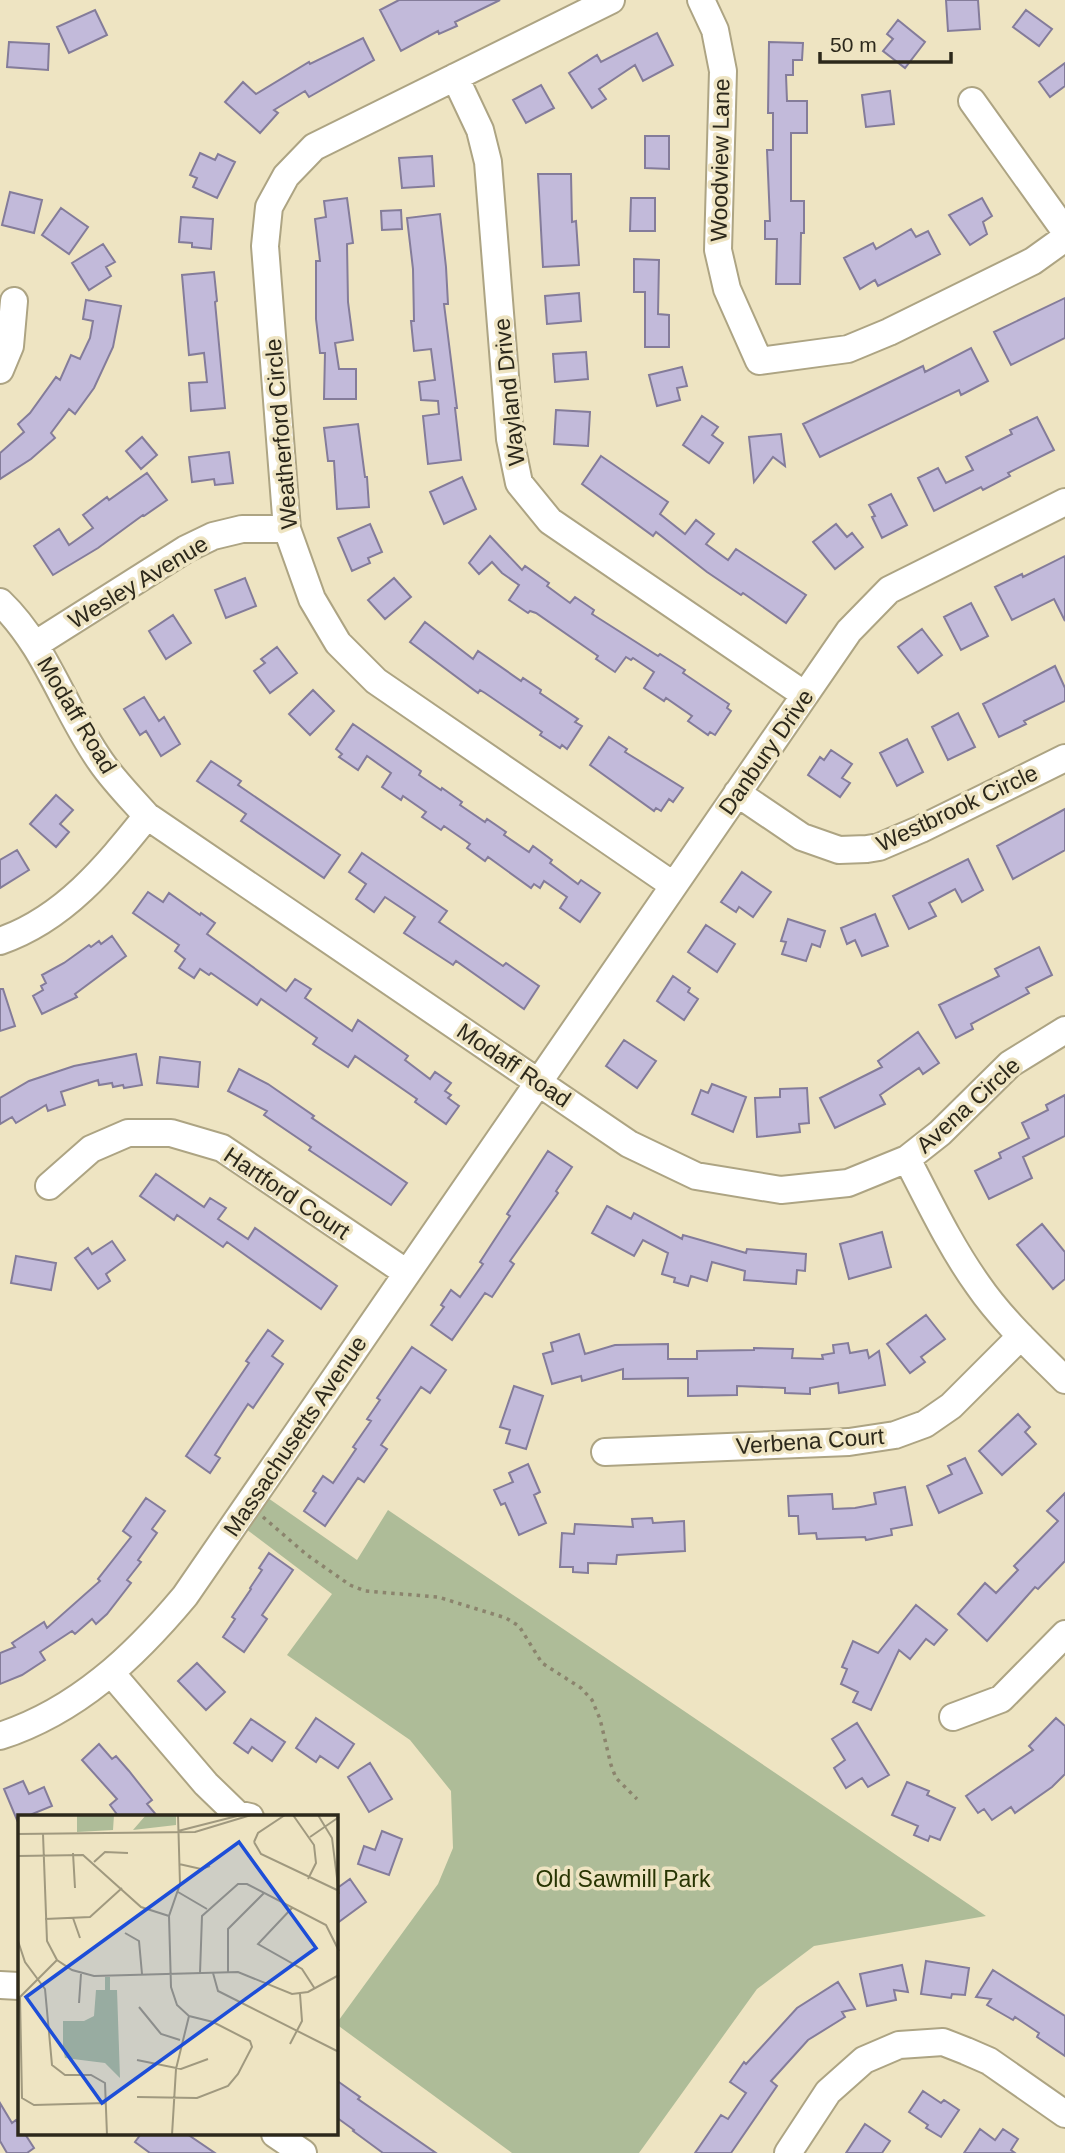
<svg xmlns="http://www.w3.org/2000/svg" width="1065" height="2153" font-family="Arial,sans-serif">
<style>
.green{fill:#aebc98}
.building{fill:#c2bada;stroke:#847c9a;stroke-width:2}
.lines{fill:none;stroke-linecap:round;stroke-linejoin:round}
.minor-casing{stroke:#ada483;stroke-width:30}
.path{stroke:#8b846d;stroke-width:3.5;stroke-dasharray:3.5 5;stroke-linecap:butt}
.minor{stroke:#fff;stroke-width:26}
.labels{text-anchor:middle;stroke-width:7;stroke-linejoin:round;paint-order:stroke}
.street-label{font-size:23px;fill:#2c281b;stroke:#eee4c2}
.park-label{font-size:23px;fill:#283503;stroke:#eee4c2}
.inset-road{fill:none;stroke:#a0997f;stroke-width:2}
.view{fill:#1d4ed8;fill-opacity:0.15;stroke:#1d4ed8;stroke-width:3.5}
.inset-edge{fill:none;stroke:#2c281b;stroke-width:3.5}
</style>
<rect width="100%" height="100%" fill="#eee4c2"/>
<path class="green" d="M268 1498 357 1560 388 1510 986 1916 814 1946 757 1989 639 2153H512L336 2024 438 1884 453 1848 451 1791 410 1740 287 1655 332 1594 246 1529Z"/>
<path class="building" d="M399 0H500L455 22 457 26 439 34 438 31 401 51 380 10Z
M946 0H978L980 29 948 31Z
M95 10 107 35 69 53 57 27Z
M1026 10 1052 29 1039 46 1013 27Z
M898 20 925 42 905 68 883 51 893 39 887 34Z
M657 33 673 65 643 81 635 65 599 89 606 99 592 108 569 73 597 55 601 62Z
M363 38 374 60 309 97 305 91 274 110 278 113 260 133 225 102 243 82 256 94 309 62 310 64Z
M9 42 49 44 48 70 7 67Z
M769 42 803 43 802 60H793V75H786L787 101H807V133H791V201H804V233H801L800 284H776L777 239H765V221H770L767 150H773V113H768Z
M1065 63V86L1050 97 1039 82Z
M541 85 554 108 526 123 513 100Z
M890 91 894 124 866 127 862 95Z
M645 136H669V169L645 168Z
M200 153 215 160 218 154 235 162 217 198 193 187 197 178 190 175Z
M432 156 434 186 402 188 399 158Z
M538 174H571L572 222 576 221 579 265 543 267Z
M10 192 42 200 34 233 2 225Z
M347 198 353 243 347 244 348 302 353 340 335 343 339 369H356V399H324L325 353H320L316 319V261H320L315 219 326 217 324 201Z
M631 198H655V231H630Z
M982 198 992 216 983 222 987 234 970 245 949 215Z
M61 208 88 227 69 254 42 235Z
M401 210 402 229 382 230 381 211Z
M440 214 446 267 448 304H444L457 408H455L461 460 428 464 423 416 439 414 438 401 421 400 419 382 435 380 431 349 414 351 411 321H414L413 269 407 218Z
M181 217 213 219 211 249 192 247V243L179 242Z
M911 229 916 237 928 231 940 254 878 286 875 280 860 289 844 258 873 243 876 249Z
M103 244 115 262 106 267 111 276 89 290 72 263Z
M634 259 659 260 658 314 669 315V347H645V292H634Z
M214 272 217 301 215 302 225 408 191 411 189 383 207 382 204 353 189 355 182 275Z
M579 293 581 321 547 324 545 296Z
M1065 298V338L1011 365 994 332Z
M86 300 121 306 113 347 94 388 75 414 69 409 51 433 55 438 31 459 0 479V453L24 432 18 424 30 413 56 377 60 380 71 355 80 359 90 338 93 321 83 319Z
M971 348 988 381 961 395 959 390 820 457 803 424 923 366 925 372Z
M586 352 588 379 555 382 553 354Z
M682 367 687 386 677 388 680 400 657 406 649 375Z
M556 410 590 412 588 446 554 444Z
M702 416 718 427 712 435 723 443 709 463 683 445Z
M1037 417 1054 450 1008 473 1010 476 983 490 981 487 934 511 918 478 938 468 946 483 973 470 966 457 1012 434 1010 430Z
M358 424 365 477H367L369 507 337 509 334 461H328L324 428Z
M781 434 785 466 773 457 754 482 749 437Z
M142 437 157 455 141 469 126 451Z
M229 452 233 483 215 485 214 479 192 482 189 457Z
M601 456 668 502 660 514 685 534 696 520 714 534 706 544 728 560 736 549 806 595 786 623 743 593 741 595 707 572 656 532 653 536 582 484Z
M147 473 167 500 144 516 143 515 98 548 53 575 34 546 59 529 69 545 93 528 83 515 107 497 109 500Z
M462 477 476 509 444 524 430 492Z
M891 494 907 525 882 538 872 517 875 516 869 505Z
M370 524 382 552 368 558 370 563 352 571 338 538Z
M836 524 847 537 852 533 863 547 835 569 813 542Z
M490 536 522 570 525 566 549 583 547 586 570 603 575 597 594 610 592 614 658 656 660 654 685 670 683 673 729 704 727 708 731 711 715 735 710 732 708 735 688 721 692 716 666 698 664 701 644 688 654 672 633 658 631 660 626 657 615 672 596 659 598 656 536 613 530 611 528 613 509 600 519 585 502 573 492 562 479 574 469 563Z
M1065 556V621L1054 599 1012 620 995 587 1022 574 1023 577Z
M245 578 256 606 226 618 215 590Z
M394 578 411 597 385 619 368 600Z
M971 603 988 636 961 650 944 617Z
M173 615 191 643 166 659 149 631Z
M425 622 473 659 478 651 521 681 523 678 541 690 540 693 578 719 575 722 582 726 567 749 562 745 560 748 540 735 542 732 485 693 480 690 478 693 410 642Z
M922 629 942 655 918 673 898 647Z
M277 647 297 673 270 693 254 671 265 663 261 659Z
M1055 666 1065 688V701L1024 721 1026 724 999 737 983 704Z
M313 690 334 711 310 735 289 714Z
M144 697 159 721 164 717 180 744 161 756 146 731 140 735 124 709Z
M958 713 975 747 948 760 932 727Z
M353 724 421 771 419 775 441 790 442 788 462 802 460 805 485 822 487 819 506 832 504 835 529 852 533 846 552 860 550 863 578 884 581 880 600 893 580 922 560 908 567 897 544 881 540 888 534 884 531 888 488 857 485 861 467 848 470 844 444 826 441 830 422 817 426 812 403 796 401 800 382 787 391 773 367 756 358 770 339 757 342 754 336 749Z
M609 737 627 749 625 752 683 788 673 802 669 799 661 811 656 808 654 811 590 765Z
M907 739 923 772 897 786 880 753Z
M831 750 852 764 842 778 850 783 840 797 808 775 820 757 824 760Z
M211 761 241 781 238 785 340 855 324 878 241 821 246 814 197 781Z
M56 795 73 810 60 824 69 832 56 847 30 824Z
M1065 809V850L1013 879 997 846Z
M17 850 29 870 0 888V860Z
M362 853 447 911 439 922 503 966 506 963 539 986 524 1009 456 961 453 965 404 933 415 917 385 897 374 912 356 899 366 884 349 872Z
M968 859 983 890 962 902 955 889 929 903 936 916 909 929 893 896Z
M742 872 771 892 753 917 739 907 736 912 721 902Z
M148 892 163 902 169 893 200 915 201 913 215 923 207 934 286 991 295 979 311 989 305 998 352 1031 358 1020 408 1056 405 1060 430 1079 435 1072 451 1083 445 1091 451 1095 448 1098 459 1106 446 1124 415 1102 417 1099 355 1056 348 1067 313 1044 317 1038 261 999 257 1005 211 973 209 975 200 969 194 978 179 968 185 959 175 951 179 945 133 913Z
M875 914 888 946 862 956 855 940 847 944 841 928Z
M788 919 825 931 820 947 812 944 806 961 782 954 786 942 781 941Z
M706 925 735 944 717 972 688 952Z
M112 936 126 956 75 994 77 997 42 1014 33 996 43 990 41 986 46 983 42 975 64 963 89 945 91 947 99 941 101 944Z
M1039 947 1052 975 1026 988 1029 993 971 1024 973 1029 956 1038 939 1005 999 976 995 969Z
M673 976 690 988 688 992 698 999 684 1020 657 1001Z
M0 989H3L15 1026 0 1031Z
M918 1032 939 1063 923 1074 919 1068 880 1095 885 1104 835 1128 820 1098 882 1067 878 1061Z
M624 1040 656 1061 637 1088 606 1066Z
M136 1054 142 1085 124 1088 123 1085 113 1087 112 1083 99 1085 98 1080 61 1092 65 1105 48 1111 46 1105 16 1123 12 1117 0 1124V1098L29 1081 74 1066Z
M160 1057 200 1062 198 1087 157 1083Z
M239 1069 268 1084 314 1116 312 1118 407 1183 391 1205 309 1150 311 1147 264 1115 267 1111 228 1091Z
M712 1084 746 1097 733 1132 692 1114 701 1090 708 1093Z
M807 1088 809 1123 799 1124 800 1132 757 1137 755 1098 780 1097V1089Z
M1065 1095V1136L1023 1157 1032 1178 989 1199 975 1171 1001 1158 999 1153 1029 1138 1022 1123 1048 1110 1046 1105Z
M548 1151 572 1167 556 1191 558 1193 510 1261 514 1264 492 1297 485 1293 452 1340 431 1325 444 1307 441 1305 451 1290 460 1297 483 1264 480 1262 510 1216 507 1214Z
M156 1174 204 1207 210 1198 226 1208 218 1219 248 1239 255 1228 337 1286 321 1309 227 1242 223 1247 177 1215 174 1220 140 1196Z
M607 1206 631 1219 634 1213 682 1239 683 1235 746 1253 747 1249 806 1254 805 1271 797 1270 796 1284 744 1280 745 1271 712 1262 707 1281 691 1276 688 1286 674 1282 675 1278 662 1274 668 1253 643 1240 634 1256 592 1233Z
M1042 1224 1065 1252V1279L1053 1289 1017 1245Z
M882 1232 891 1267 849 1279 840 1244Z
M112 1241 125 1260 106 1274 110 1281 98 1289 75 1258 88 1248 92 1254Z
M16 1256 56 1263 51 1290 11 1283Z
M926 1315 945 1339 921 1357 925 1362 910 1373 887 1344Z
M268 1330 283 1341 272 1356 283 1364 253 1408 248 1404 227 1436 215 1455 220 1458 210 1473 186 1456 249 1363 246 1361Z
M579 1334 585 1354 615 1345 668 1344V1359H697V1351L754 1350V1348L793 1349 792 1358 823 1359 822 1355 834 1353 833 1345 848 1343 850 1353 867 1350 869 1358 879 1351 885 1385 839 1393 838 1383 810 1388V1394L785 1393V1388L737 1386V1395L688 1396V1378L623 1379V1369L582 1381 581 1376 552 1384 543 1354 553 1351 551 1343Z
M412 1347 446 1370 430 1393 421 1387 381 1445 387 1449 364 1482 358 1478 325 1526 304 1511 316 1493 313 1491 323 1476 333 1483 356 1449 353 1447 371 1421 367 1419 380 1400 377 1398Z
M514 1386 543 1396 526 1449 506 1443 510 1430 500 1427Z
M1018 1414 1030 1427 1025 1432 1036 1444 1002 1475 979 1451Z
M965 1458 982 1493 939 1513 927 1486 952 1474 948 1466Z
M528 1464 540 1492 534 1495 546 1523 519 1535 505 1503 501 1505 494 1490 513 1482 509 1473Z
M905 1487 912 1525 891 1529 892 1535 866 1540 865 1537 817 1539 816 1533 799 1534 798 1516H789L788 1496 832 1494 833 1509 855 1508 876 1504 874 1493Z
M1065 1493V1561L1038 1589 1035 1587 987 1641 958 1614 985 1583 996 1593 1018 1570 1014 1566 1058 1521 1047 1511Z
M146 1498 165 1511 152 1529 157 1533 138 1560 141 1562 127 1580 131 1583 107 1614 96 1624 92 1619 75 1634 72 1631 40 1652 45 1660 22 1675 0 1684V1653L15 1647 12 1643 44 1622 47 1628 100 1581 98 1579 131 1537 123 1531Z
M652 1518 653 1523 684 1521 685 1551 617 1555 616 1564 588 1563V1573L573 1572V1567H560L562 1533 574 1534 575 1524 633 1527 632 1519Z
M269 1553 293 1570 262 1615 267 1619 244 1652 223 1637 235 1619 232 1617 251 1589 250 1588 262 1570 259 1568Z
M916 1605 947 1630 934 1645 926 1639 910 1659 899 1650 871 1710 853 1702 858 1692 841 1684 847 1669 842 1667 853 1641 878 1653Z
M197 1663 225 1692 206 1710 178 1681Z
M316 1718 354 1744 338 1768 320 1756 316 1762 296 1748Z
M1056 1718 1065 1726V1774L1052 1787 1015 1813 1011 1807 992 1820 984 1809 978 1813 966 1796 1033 1750 1029 1746Z
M251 1719 285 1742 272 1761 252 1747 248 1753 234 1743Z
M857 1723 889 1775 868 1787 862 1778 846 1788 834 1768 845 1760 832 1739Z
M99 1744 112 1759 116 1756 129 1771 152 1800 147 1804 158 1817H119L110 1805 117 1799 82 1760Z
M370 1763 392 1799 369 1812 348 1777Z
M23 1781 29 1794 44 1787 52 1806 25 1817H19L17 1820 4 1789Z
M907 1782 929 1791 927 1795 955 1808 940 1840 930 1836 928 1841 914 1835 918 1826 892 1815Z
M382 1831 402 1839 389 1875 358 1864 364 1846 375 1850Z
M350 1879 366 1902 336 1924V1889Z
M926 1961 969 1968 965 1995 952 1994 951 1998 921 1994Z
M902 1965 908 1992 894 1990 896 2000 867 2006 860 1974Z
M993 1970 1065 2016V2056L1037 2037 1039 2033 1015 2017 1013 2020 987 2005 991 1999 976 1997Z
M838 1982 855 2009 842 2012 845 2017 808 2040 771 2081 777 2086 731 2153H695L721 2115 728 2119 746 2093 730 2082 744 2062 746 2064 797 2008Z
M336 2080 360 2097 358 2099 436 2153H383L353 2131 354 2130 336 2117Z
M923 2091 941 2103 944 2100 959 2110 941 2137 926 2128 928 2125 909 2112Z
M0 2103 12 2123 16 2120 19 2125V2134H25L34 2148 27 2153H7L0 2141Z
M865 2124 890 2141 882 2153H846Z
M980 2129 995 2140 1003 2129 1018 2139 1011 2150 1015 2153H964Z
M141 2134H187L215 2153H150L135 2142Z"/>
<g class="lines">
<g class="minor-casing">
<path id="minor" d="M611 0 314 147 286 176 269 207 265 246 287 529 312 599 338 643 376 681 673 885
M701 0 715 30 723 71 718 250 727 289 759 361 848 349 889 332 1033 261 1065 238
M455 77 480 130 488 162 510 439 519 483 550 521 805 695
M972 101 1065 231
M0 370 10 346 14 301
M0 602C47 647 64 710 101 762 114 781 132 799 147 816L629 1144 696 1176 781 1190 848 1183 907 1159C929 1201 950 1246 978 1285 1002 1320 1035 1350 1065 1380
M36 644 186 549 213 536 242 529H287
M737 793 802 837 839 850 867 849 879 847 921 829 1065 758
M0 941C64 919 106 867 147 816
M907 1159 940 1133 1010 1064 1065 1030
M49 1186 91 1149 128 1133H171L222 1148 407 1273
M605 1452 849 1442 895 1435 925 1424 951 1406 1021 1336
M112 1674 206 1784 237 1814 250 1817
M953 1717 1001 1699 1065 1634
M0 1736C77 1711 134 1657 185 1596L849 631 889 590 1065 502
M0 1985 19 1986
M275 2134 303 2153
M788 2153 828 2092 864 2060 899 2045 943 2042 966 2051 989 2061 1065 2114"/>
</g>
<path class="path" d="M263 1517 307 1555 350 1585 365 1591 438 1597 506 1618 519 1626 542 1663 581 1688 592 1700 600 1719 611 1765 616 1778 637 1799"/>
<use href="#minor" class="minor"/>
</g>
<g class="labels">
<g class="street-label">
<text transform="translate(720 160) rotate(-89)" y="8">Woodview Lane</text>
<text transform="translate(509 392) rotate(-96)" y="8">Wayland Drive</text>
<text transform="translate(281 434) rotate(-95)" y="8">Weatherford Circle</text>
<text transform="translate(138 582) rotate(-31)" y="8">Wesley Avenue</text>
<text transform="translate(77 715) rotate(59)" y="8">Modaff Road</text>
<text transform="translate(766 752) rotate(-55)" y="8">Danbury Drive</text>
<text transform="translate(957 808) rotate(-25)" y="8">Westbrook Circle</text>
<text transform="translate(514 1065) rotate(34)" y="8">Modaff Road</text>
<text transform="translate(968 1105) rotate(-42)" y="8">Avena Circle</text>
<text transform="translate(287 1193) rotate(34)" y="8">Hartford Court</text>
<text transform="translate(295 1436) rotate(-56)" y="8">Massachusetts Avenue</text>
<text transform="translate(810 1441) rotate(-4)" y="8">Verbena Court</text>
</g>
<g class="park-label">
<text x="623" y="1887">Old Sawmill Park</text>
</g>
</g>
<g transform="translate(18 1815)">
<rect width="320" height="320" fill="#eee4c2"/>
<path d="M59 0H96L95 15 59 17ZM128 0H158V10L115 15ZM87 162H92V175H99L102 263 87 248 47 243 45 234V206H66L76 201 78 175H87Z" fill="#aebc98"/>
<path class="inset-road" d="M275 0 296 30 298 48 290 64M300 0 314 23 321 79M160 16 223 0M0 19 177 17 233 0M25 19 29 126 39 145 54 155 76 161 220 157 274 179 290 177 321 160M292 22 321 2M236 27 243 39 319 75M236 27 240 18 267 0M55 38 57 73M0 41 65 40 123 92 151 101M76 47 87 37 110 38M161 49 183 54 192 51M160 77 189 94M274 93 240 129 284 154 297 174M55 103 62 123M27 104 72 102 104 73M107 118 121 126 124 159M0 126 7 147 27 174 34 250 47 260H73L87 268 89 320M39 145 2 182 4 283 16 290 88 288M210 157V114L246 78M182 158 184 101 220 69H229L308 110 321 136M195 158 200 176 321 237M61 188 63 159M121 192 143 219 162 225M272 229 284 206 282 179M119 245 163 254 190 244M119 282 179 283 210 271 220 259 234 232 232 226 195 207 171 201M154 320 158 254 171 201 159 190 153 172 151 101 162 69 160 0"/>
<path class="view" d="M221 27 298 133 84 288 8 182Z"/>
<rect width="320" height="320" class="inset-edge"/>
</g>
<path d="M820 52v10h131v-10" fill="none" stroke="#2c281b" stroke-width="3.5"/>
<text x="830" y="52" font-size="21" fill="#2c281b" stroke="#eee4c2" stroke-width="5" paint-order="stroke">50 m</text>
</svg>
